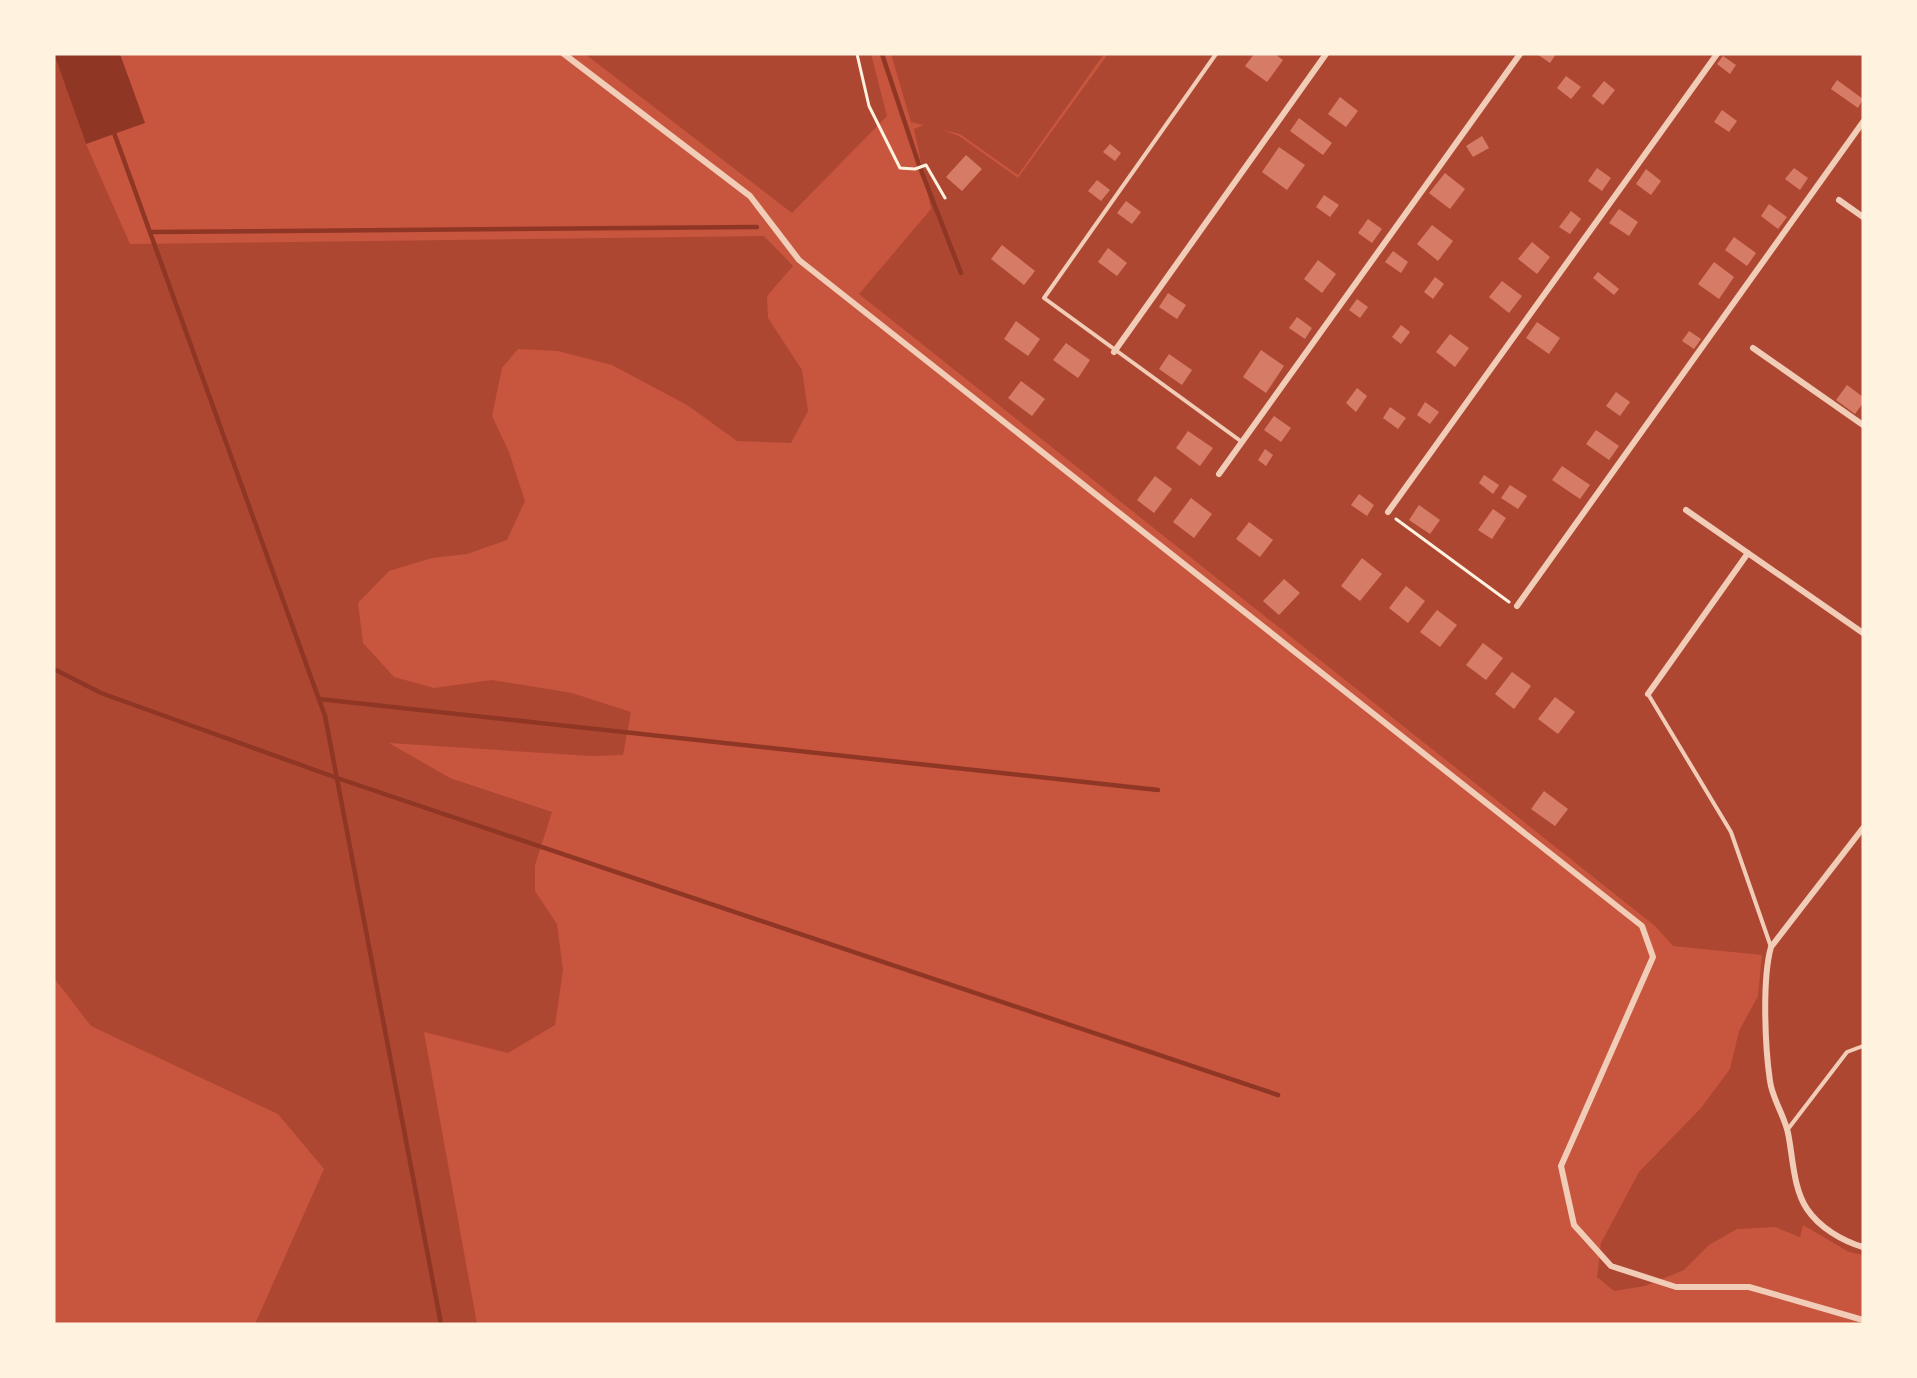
<svg xmlns="http://www.w3.org/2000/svg" width="1917" height="1378" font-family="Lato,sans-serif">
<style>
.green{fill:#ae4732}
.water{fill:#8f3625}
.lines{fill:none;stroke-linecap:round;stroke-linejoin:round}
.stream{stroke:#8f3625;stroke-width:4.5}
.building{fill:#d67c66}
.path{stroke:#fff3e0;stroke-width:3}
.service{stroke:#f1ccb7;stroke-width:4}
.minor{stroke:#f1ccb7;stroke-width:6}
</style>
<rect width="100%" height="100%" fill="#c8553d"/>
<path class="green" d="M54 54 86 144 130 244 764 236 793 266 767 296 768 318 802 370 808 411 791 443 737 441 687 405 612 365 558 351 518 349 502 368 492 416 509 452 525 501 507 540 467 554 432 558 389 571 358 603 363 643 394 677 434 688 492 680 572 693 631 712 623 755 591 756 389 743 450 778 552 812 535 865V891L557 924 563 970 555 1025 508 1053 424 1032 477 1324H255L324 1169 278 1114 91 1026 54 978Z
M585 54H871L887 116 792 213Z
M891 54H1104L1018 175 960 134 942 130 959 136 1018 178 1108 54H1863V1255L1849 1252 1803 1225 1800 1237 1775 1227 1737 1229 1709 1245 1684 1270 1645 1286 1614 1291 1597 1277 1601 1243 1639 1172 1701 1108 1730 1069 1739 1031 1758 996 1762 955 1673 946 1655 926 859 294 931 209 914 129 924 125 911 122Z"/>
<path class="water" d="M54 54H120L145 123 86 144Z"/>
<g class="lines">
<path class="stream" d="M882 54 919 165 961 273
M113 130 325 716 441 1324
M150 232 757 227
M54 669 101 693 337 778 1278 1095
M319 699 1158 790"/>
</g>
<path class="building" d="M1254 54H1275L1283 60 1267 82 1245 66Z
M1537 54H1556L1550 63Z
M1723 56 1736 65 1730 74 1717 64Z
M1566 76 1581 87 1571 99 1557 88Z
M1837 80 1863 99 1858 108 1831 89Z
M1604 81 1615 90 1603 105 1592 96Z
M1340 97 1358 111 1346 127 1328 114Z
M1722 110 1737 121 1729 132 1714 122Z
M1299 118 1332 143 1323 155 1290 131Z
M1482 136 1489 148 1473 157 1466 146Z
M1110 144 1121 153 1115 161 1103 152Z
M1279 147 1305 165 1287 190 1262 172Z
M966 155 982 169 962 191 946 177Z
M1597 168 1611 178 1602 191 1588 181Z
M1794 168 1808 178 1800 190 1785 179Z
M1646 169 1661 181 1651 195 1636 184Z
M1445 173 1465 189 1450 209 1429 193Z
M1097 180 1110 190 1101 201 1088 191Z
M1324 195 1339 205 1330 217 1316 207Z
M1126 201 1141 212 1132 224 1117 213Z
M1769 204 1787 217 1778 229 1761 216Z
M1619 209 1638 222 1629 236 1609 223Z
M1571 211 1581 219 1570 234 1559 227Z
M1368 219 1382 229 1372 243 1358 233Z
M1432 225 1453 241 1438 261 1417 244Z
M1734 237 1756 253 1747 266 1725 250Z
M1532 242 1550 257 1537 274 1518 259Z
M1002 245 1035 271 1024 285 991 259Z
M1108 248 1127 263 1117 276 1098 262Z
M1393 251 1408 262 1401 273 1385 262Z
M1318 260 1336 274 1322 293 1304 279Z
M1714 262 1734 277 1719 299 1698 284Z
M1598 272 1619 289 1614 295 1593 278Z
M1435 277 1444 284 1433 299 1424 292Z
M1502 281 1522 296 1509 313 1489 297Z
M1168 293 1186 305 1177 319 1159 307Z
M1357 299 1368 307 1360 318 1349 310Z
M1297 317 1312 328 1305 339 1289 328Z
M1016 321 1040 339 1028 356 1004 339Z
M1537 322 1560 338 1549 354 1526 338Z
M1401 325 1410 332 1401 344 1392 337Z
M1689 331 1701 339 1694 349 1682 341Z
M1450 334 1469 348 1455 367 1436 352Z
M1066 343 1090 360 1078 378 1053 360Z
M1261 350 1284 366 1266 393 1243 377Z
M1169 354 1192 370 1182 385 1159 369Z
M1021 381 1045 399 1032 416 1008 398Z
M1847 385 1863 397V403L1855 414 1836 400Z
M1357 388 1367 396 1356 412 1346 403Z
M1616 392 1630 402 1620 416 1606 406Z
M1425 402 1439 412 1430 424 1417 415Z
M1390 407 1406 418 1398 429 1383 418Z
M1274 416 1291 428 1281 442 1264 430Z
M1596 430 1619 446 1609 460 1586 444Z
M1188 431 1213 448 1200 466 1176 448Z
M1265 449 1273 455 1266 466 1258 460Z
M1562 466 1590 485 1580 499 1552 480Z
M1484 475 1499 485 1493 494 1479 483Z
M1155 476 1172 489 1154 513 1137 500Z
M1510 485 1527 496 1518 509 1501 498Z
M1359 494 1374 505 1367 516 1351 505Z
M1191 498 1212 514 1194 538 1173 522Z
M1419 505 1440 520 1430 534 1409 520Z
M1493 509 1506 518 1492 539 1478 530Z
M1249 522 1273 540 1260 557 1236 539Z
M1362 558 1382 574 1360 601 1341 586Z
M1284 579 1300 593 1279 615 1263 601Z
M1406 586 1425 601 1408 623 1389 608Z
M1437 610 1457 625 1440 647 1420 632Z
M1483 643 1503 658 1486 680 1466 665Z
M1512 672 1531 686 1514 709 1495 694Z
M1555 697 1575 712 1558 734 1538 719Z
M1544 791 1568 809 1555 826 1531 809Z"/>
<g class="lines">
<path class="path" d="M857 54 869 106 900 168 915 169 926 165 945 198
M1396 519 1509 602"/>
<path class="service" d="M1216 54 1044 298 1242 442
M1648 694 1731 832 1771 947
M1788 1129 1847 1052 1863 1046"/>
<path class="minor" d="M564 54 750 196 799 260 1642 926 1653 957 1561 1166 1574 1225 1611 1266 1676 1287H1749L1863 1320
M1839 200 1863 217
M1753 348 1863 425
M1114 352 1326 54
M1219 474 1520 54
M1686 510 1863 633
M1388 512 1717 54
M1517 606 1863 122
M1648 694 1748 553
M1863 828 1771 947C1762 979 1765 1047 1770 1081 1772 1098 1784 1115 1788 1133 1793 1157 1793 1188 1807 1209 1819 1227 1842 1241 1863 1247"/>
</g>
<rect width="1917" height="1378" fill="none" stroke="#fff3e0" stroke-width="111"/>
</svg>
